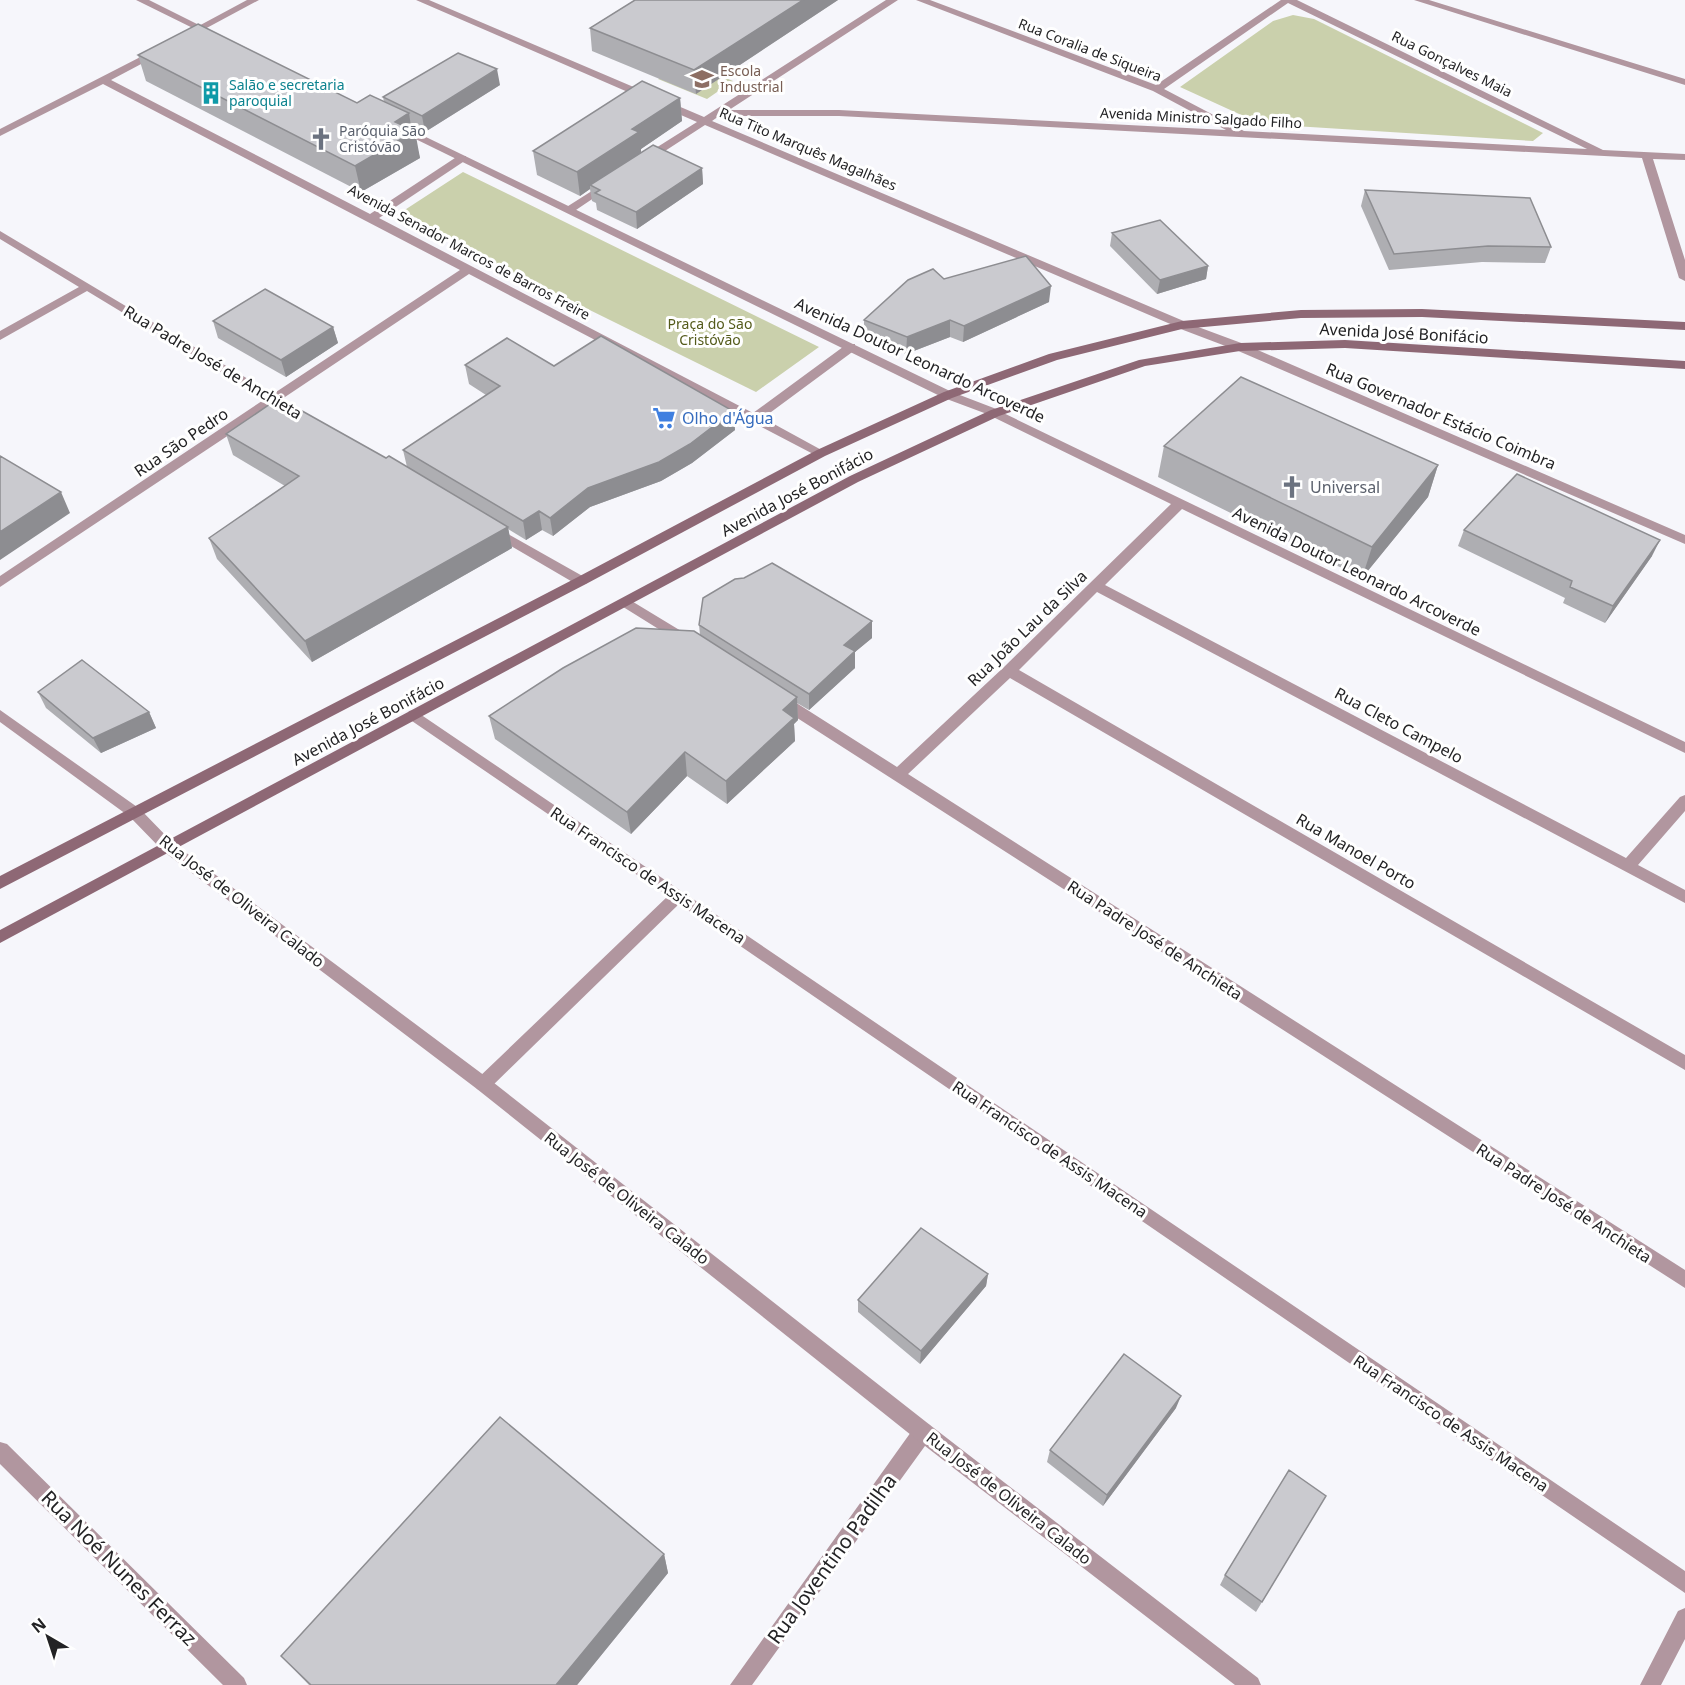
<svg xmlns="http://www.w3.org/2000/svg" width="1685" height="1685" font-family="'Noto Sans',sans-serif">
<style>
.green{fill:#cad0ac}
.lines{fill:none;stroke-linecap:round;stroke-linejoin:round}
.minor{fill:#b1969f;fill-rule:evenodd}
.tertiary{fill:#b1969f;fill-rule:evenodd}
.secondary{fill:#8e6875;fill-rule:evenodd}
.wall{fill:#aeaeb2}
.shaded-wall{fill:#8d8d91}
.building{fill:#cacacf;stroke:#8d8d91;stroke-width:1.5}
.labels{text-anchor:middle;stroke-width:6;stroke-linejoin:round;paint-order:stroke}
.far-street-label{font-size:14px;fill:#232325;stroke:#fff}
.far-education-label{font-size:14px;fill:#785e54;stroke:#fff;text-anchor:start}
.far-culture-label{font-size:14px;fill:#0d838f;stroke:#fff;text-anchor:start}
.far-worship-label{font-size:14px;fill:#5b616d;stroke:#fff;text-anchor:start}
.far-park-label{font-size:14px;fill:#545b1b;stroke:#fff}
.street-label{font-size:16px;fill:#232325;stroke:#fff}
.shop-label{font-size:16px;fill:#366cbe;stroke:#fff;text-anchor:start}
.worship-label{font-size:16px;fill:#5b616d;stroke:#fff;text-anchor:start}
.near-street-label{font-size:20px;fill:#232325;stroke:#fff}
</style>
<rect width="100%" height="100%" fill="#f6f6fb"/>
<path class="green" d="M1293 15 1314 19 1543 133 1533 141 1261 124 1180 87 1273 21Z
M685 61 733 81 707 99 658 79Z
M463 172 819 347 756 392 397 215Z"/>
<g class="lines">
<path class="minor" d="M247 0H259L188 38 180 36Z
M416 0H429L704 117 886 0H898L729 110H839L1226 130 1153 91 916 0H930L1156 85 1281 0H1297L1603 150 1685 154V160L1653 159 1685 260V281L1679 278 1642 158 839 116H719L712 121 1186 322 1188 325 1182 329 705 125 648 162H640V158L697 122ZM1288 3 1587 149 1244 131 1164 89Z
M1414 0H1429L1685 79V85Z
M156 49 161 52 160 54 111 80 370 214 458 156H466V160L379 218 753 413 847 344H855V350L763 418 827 453 821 457 817 456 469 274 282 399 297 408V414H289L274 405 0 587V576L265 399 87 291 0 340V331L79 287 0 239V231L273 394 460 270 103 84 0 136V129Z
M606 182 611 185 610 187 573 212H565V208Z
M995 409 1685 742V753L1182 509 1105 585 1626 858 1680 797 1685 795V811L1638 865 1685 890V903L1097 592 1019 670 1685 1055V1070L1010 678 908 774 1685 1270V1288L777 705 775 701 777 697H787L897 767 1004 667 1171 504 991 416 989 413Z
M494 526 586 578 588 581 586 584H576L489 533 487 530Z
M625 597 691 637 693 640 691 643H681L620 605 618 602Z
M0 710 140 809 142 813 140 817H130L0 722Z
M414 710 1685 1571V1593L679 904 489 1089 483 1091 477 1089 475 1084 477 1079 668 896 409 719 407 715 409 711Z
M923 1423 930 1425 932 1432 930 1439 752 1685H730L916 1425Z
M0 1442 7 1444 244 1678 247 1685H223L0 1464Z
M1685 1608V1639L1661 1685H1640L1678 1611Z"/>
<path class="tertiary" d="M136 0H149L217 34 209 36Z
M397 123 952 392 999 410 1001 413 995 417 944 398 393 128V124Z
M1182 321 1244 344 1685 535V544L1236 350 1178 328 1176 325Z
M135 807 140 809 173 843 489 1079 930 1425 1258 1678 1261 1685H1235L916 1439 477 1089 163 851 130 817 128 813 130 809Z"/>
<path class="secondary" d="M1422 309 1685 322V330L1422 317 1301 318 1182 329 1057 360 952 398 825 456 586 584 0 889V876L576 578 817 450 944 392 1049 354 1182 321 1301 310Z
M1345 340 1685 361V369L1345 348 1240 351 1145 366 999 416 858 482 0 943V930L850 476 991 410 1139 360 1240 343Z"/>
</g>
<path class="wall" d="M635 0H838L696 94 592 51 590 28Z
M138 55 357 103 384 102 383 97 500 85 425 132 411 125 420 158 361 192 146 81Z
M680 98 682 121 641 149V153L702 168 703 184 637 229 597 210 596 203 592 201 590 189 580 196 537 175 533 151Z
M1365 190 1551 247 1545 263 1482 262 1389 270 1361 206Z
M1112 233 1208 266 1206 279 1157 294 1110 246Z
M944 279 1049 302 963 342 950 337 906 354 864 336V320Z
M213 321 333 327 338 343 286 377 218 338Z
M465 365 554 366 733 411 735 430 692 463 661 481 590 507 553 536 542 530 526 540 508 529 512 548 312 662 217 559 209 538 285 486 233 455 226 434 407 467 403 450 486 395 469 384Z
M1164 446 1438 465 1428 497 1362 578 1158 477Z
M1464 530 1652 556 1605 623 1563 603 1565 598 1458 546Z
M872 621V638L855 652V668L809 710 797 703 798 720 794 724 795 741 727 804 687 776 631 834 495 739 489 716 700 635 699 625Z
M38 692 149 712 156 728 101 753 46 708Z
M988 1274 986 1286 920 1364 858 1312V1300Z
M1176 1408 1103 1506 1047 1462 1050 1450Z
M1326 1496 1256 1612 1220 1585 1225 1575Z
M664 1554 668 1573 577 1685H309L281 1656Z"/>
<path class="shaded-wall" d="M803 0H838L696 94 694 70Z
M497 69 500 85 425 132 422 116Z
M680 98 682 121 641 149V156L590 185V189L580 196 577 172 632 129Z
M409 113 412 133 415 131 420 158 361 192 355 166 395 122Z
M702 168 703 184 637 229 636 212Z
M1208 266 1206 279 1157 294 1160 280Z
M1051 286 1049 302 963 342 964 326Z
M950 320V337L906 354 907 337Z
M333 327 338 343 286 377 281 360Z
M733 411 735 430 692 463 661 481 590 507 553 536 550 518 588 488Z
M1438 465 1428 497 1362 578 1372 547Z
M61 492 70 513 0 560V532Z
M539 511 542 530 526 540 523 521Z
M508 527 512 548 312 662 305 641Z
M1660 540 1652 556 1605 623 1613 606Z
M872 621V638L855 652V668L809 710V694L844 645Z
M797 697 798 720 794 724 795 741 727 804 726 781 783 710Z
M149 712 156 728 101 753 93 738Z
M685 752 687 776 631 834 627 812Z
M988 1274 986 1286 920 1364 921 1351Z
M1181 1396 1176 1408 1103 1506 1107 1495Z
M664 1554 668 1573 577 1685H556Z"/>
<path class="building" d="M635 0H803L694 70 590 28Z
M198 24 357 103 370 95 409 113 395 122 415 131 355 166 138 55Z
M458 53 497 69 422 116 383 97Z
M642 81 680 98 632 129 639 132 577 172 533 151Z
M653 145 702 168 636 212 595 193 600 190 590 185Z
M1365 190 1530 198 1551 247 1488 246 1394 254Z
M1160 220 1208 266 1160 280 1112 233Z
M1026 256 1051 286 964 326 950 320 907 337 864 320 908 280 933 269 944 279Z
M265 289 333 327 281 360 213 321Z
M601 336 733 411 690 444 659 462 588 488 550 518 539 511 523 521 403 450 500 386 465 365 507 338 554 366Z
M1241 377 1438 465 1372 547 1164 446Z
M279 398 386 458 389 456 508 527 305 641 209 538 299 476 226 434Z
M0 456 61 492 0 532Z
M1517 474 1660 540 1613 606 1570 587 1572 581 1464 530Z
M772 563 872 621 844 645 855 651 809 694 699 625 703 598 735 579 744 578Z
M636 628 694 631 797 697 783 710 794 718 726 781 685 752 627 812 489 716 563 668Z
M82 660 149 712 93 738 38 692Z
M921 1228 988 1274 921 1351 858 1300Z
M1124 1354 1181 1396 1107 1495 1050 1450Z
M500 1417 664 1554 556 1685H311L281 1656Z
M1289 1470 1326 1496 1262 1602 1225 1575Z"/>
<defs>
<g id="school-bare" transform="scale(1.8)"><path d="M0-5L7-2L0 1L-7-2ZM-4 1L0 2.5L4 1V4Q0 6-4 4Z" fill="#8d6e63" stroke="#fff" stroke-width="2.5" paint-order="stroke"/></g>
<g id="building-bare" transform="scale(1.8)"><path d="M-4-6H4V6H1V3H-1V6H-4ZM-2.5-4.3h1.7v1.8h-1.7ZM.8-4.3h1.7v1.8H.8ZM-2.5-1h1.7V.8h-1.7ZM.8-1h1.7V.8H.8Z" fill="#0f9aa8" stroke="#fff" stroke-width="2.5" paint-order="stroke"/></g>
<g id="church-bare" transform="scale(1.8)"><path d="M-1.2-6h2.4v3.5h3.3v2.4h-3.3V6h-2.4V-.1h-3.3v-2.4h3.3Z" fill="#6b7280" stroke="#fff" stroke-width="2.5" paint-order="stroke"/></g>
<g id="supermarket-bare" transform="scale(1.8)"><path d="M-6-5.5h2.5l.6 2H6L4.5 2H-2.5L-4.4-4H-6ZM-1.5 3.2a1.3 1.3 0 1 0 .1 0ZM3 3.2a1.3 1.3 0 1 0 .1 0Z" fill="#3f7fe0" stroke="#fff" stroke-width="2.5" paint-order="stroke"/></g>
</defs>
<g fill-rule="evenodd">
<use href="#school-bare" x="702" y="79"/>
<use href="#building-bare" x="211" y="93"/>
<use href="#church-bare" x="321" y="139"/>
<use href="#supermarket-bare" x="664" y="418"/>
<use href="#church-bare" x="1292" y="487"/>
</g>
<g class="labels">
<g class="far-street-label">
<text transform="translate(1090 50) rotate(21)" y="5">Rua Coralia de Siqueira</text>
<text transform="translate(1452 64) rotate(26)" y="5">Rua Gonçalves Maia</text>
<text transform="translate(1201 118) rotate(3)" y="5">Avenida Ministro Salgado Filho</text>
<text transform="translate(808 149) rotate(23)" y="5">Rua Tito Marquês Magalhães</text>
<text transform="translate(469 252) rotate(28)" y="5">Avenida Senador Marcos de Barros Freire</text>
</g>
<g class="far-education-label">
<text x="720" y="76">Escola<tspan x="720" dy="16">Industrial</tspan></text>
</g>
<g class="far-culture-label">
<text x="229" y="90">Salão e secretaria<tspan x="229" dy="16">paroquial</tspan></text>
</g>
<g class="far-worship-label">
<text x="339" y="136">Paróquia São<tspan x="339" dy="16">Cristóvão</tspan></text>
</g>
<g class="far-park-label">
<text x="710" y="329">Praça do São<tspan x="710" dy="16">Cristóvão</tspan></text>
</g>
<g class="street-label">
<text transform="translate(1404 333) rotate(3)" y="6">Avenida José Bonifácio</text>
<text transform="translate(920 360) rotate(25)" y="6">Avenida Doutor Leonardo Arcoverde</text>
<text transform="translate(213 362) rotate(31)" y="6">Rua Padre José de Anchieta</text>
<text transform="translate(1441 416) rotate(23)" y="6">Rua Governador Estácio Coimbra</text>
<text transform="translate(181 442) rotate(-34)" y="6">Rua São Pedro</text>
<text transform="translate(797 492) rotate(-28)" y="6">Avenida José Bonifácio</text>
<text transform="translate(1357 571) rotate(26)" y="6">Avenida Doutor Leonardo Arcoverde</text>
<text transform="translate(1027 628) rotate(-44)" y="6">Rua João Lau da Silva</text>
<text transform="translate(368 721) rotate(-28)" y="6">Avenida José Bonifácio</text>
<text transform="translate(1399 725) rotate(28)" y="6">Rua Cleto Campelo</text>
<text transform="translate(1356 851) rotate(30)" y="6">Rua Manoel Porto</text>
<text transform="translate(648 875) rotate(34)" y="6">Rua Francisco de Assis Macena</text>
<text transform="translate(242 901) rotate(38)" y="6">Rua José de Oliveira Calado</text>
<text transform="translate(1155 940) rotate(33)" y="6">Rua Padre José de Anchieta</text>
<text transform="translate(1050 1149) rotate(34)" y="6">Rua Francisco de Assis Macena</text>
<text transform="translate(627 1198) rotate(38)" y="6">Rua José de Oliveira Calado</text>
<text transform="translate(1564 1203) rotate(33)" y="6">Rua Padre José de Anchieta</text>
<text transform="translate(1451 1423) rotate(34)" y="6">Rua Francisco de Assis Macena</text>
<text transform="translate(1009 1498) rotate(38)" y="6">Rua José de Oliveira Calado</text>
</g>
<g class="shop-label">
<text x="682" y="424">Olho d'Água</text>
</g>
<g class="worship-label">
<text x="1310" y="493">Universal</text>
</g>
<g class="near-street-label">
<text transform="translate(832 1559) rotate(-54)" y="7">Rua Joventino Padilha</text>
<text transform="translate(119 1568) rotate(45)" y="7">Rua Noé Nunes Ferraz</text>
</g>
</g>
<g transform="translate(48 1637) rotate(321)" stroke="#ffffff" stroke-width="4.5" paint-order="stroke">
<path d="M0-4.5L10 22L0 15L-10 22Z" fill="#232325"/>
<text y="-9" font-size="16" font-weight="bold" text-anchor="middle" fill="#232325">N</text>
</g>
</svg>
